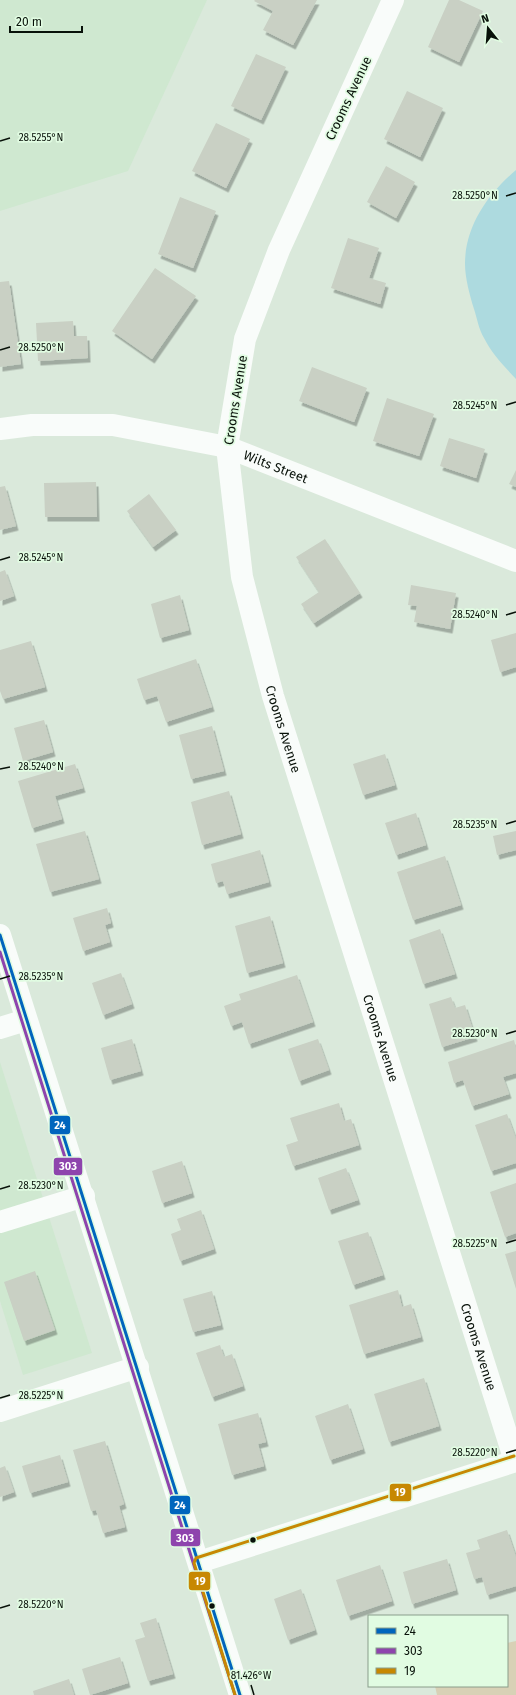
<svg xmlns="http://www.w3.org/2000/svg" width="516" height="1695" font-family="'Fira Sans',sans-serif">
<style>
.built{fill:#cfe8d0}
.green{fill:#d8d1b6}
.water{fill:#addadf}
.building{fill:#c9d0c4;filter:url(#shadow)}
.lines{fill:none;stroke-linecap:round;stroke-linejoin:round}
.street{stroke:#f9fcfa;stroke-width:22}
.secondary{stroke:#f9fcfa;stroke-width:22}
.bus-1-casing{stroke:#e1fce2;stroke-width:6}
.bus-2-casing{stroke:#e1fce2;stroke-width:6}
.bus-3-casing{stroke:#e1fce2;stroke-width:6}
.bus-1{stroke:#0065bd;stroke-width:3}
.bus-2{stroke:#8e44ad;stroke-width:3}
.bus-3{stroke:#c78802;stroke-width:3}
.ticks{fill:none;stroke:#081109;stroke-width:1.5}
.bus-dot{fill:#081109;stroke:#e1fce2;stroke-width:1.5}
.labels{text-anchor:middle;stroke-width:3.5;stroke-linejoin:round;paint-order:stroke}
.street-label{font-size:13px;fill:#081109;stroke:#e1fce2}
.ticks-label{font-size:10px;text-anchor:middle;fill:#081109;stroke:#e1fce2;stroke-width:3.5;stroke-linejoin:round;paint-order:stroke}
.line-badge{stroke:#e1fce2;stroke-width:1.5}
.badge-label{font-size:11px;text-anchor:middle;font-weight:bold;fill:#fff}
</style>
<defs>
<filter id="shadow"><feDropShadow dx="2.5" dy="4.5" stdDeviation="0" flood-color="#0004"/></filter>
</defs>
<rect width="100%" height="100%" fill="#dae9db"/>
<path class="built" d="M0 0H207L128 171 0 211Z
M0 1062 92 1353 23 1375 0 1301Z"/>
<path class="green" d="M516 1641V1695H437L435 1686H507V1643Z"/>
<path class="water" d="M516 170V379C504 366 492 354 484 338 479 330 477 318 474 309 470 296 465 278 465 264 465 226 488 194 516 170Z"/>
<path class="building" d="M255 0H317L293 45 263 30 273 11 254 1Z
M449 0H459L483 11 459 62 428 47Z
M256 54 286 67 261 120 231 106Z
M407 91 443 108 420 157 384 139Z
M216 123 250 139 226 188 192 171Z
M386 166 415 182 396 218 367 202Z
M180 197 216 211 193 268 158 254Z
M348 238 379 248 369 278 386 283 380 304 331 288Z
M155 268 196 296 152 359 112 331Z
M9 281 21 364 0 367V282Z
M73 321 74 336H87L88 358 38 361 36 323Z
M312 367 367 388 354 422 299 401Z
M387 398 434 414 419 456 373 441Z
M449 438 485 449 476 478 440 466Z
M516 470V487L509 484Z
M96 482 97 517H45L44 483Z
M5 486 16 526 0 530V487Z
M149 494 176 530 153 547 127 511Z
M325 539 360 593 314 623 301 604 319 592 296 557Z
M5 570 14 596 0 601V572Z
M411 585 456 593 450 629 414 622 417 606 408 605Z
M180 595 189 630 160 638 151 604Z
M516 633V667L500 672 491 640Z
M31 641 45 687 3 699 0 691V650Z
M196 659 212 707 166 722 157 696 144 700 137 679Z
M44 720 53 752 23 761 14 728Z
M212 726 224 771 191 779 179 735Z
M385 754 395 785 363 795 353 764Z
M75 764 83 788 55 796 62 819 32 828 18 781Z
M229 791 241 834 202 845 191 802Z
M416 813 426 845 396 855 385 823Z
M85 831 99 879 50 892 36 844Z
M516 831V850L497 855 493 836Z
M260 850 269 882 227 894 223 881 216 883 211 864Z
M445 856 461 905 413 920 397 872Z
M107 908 111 923 105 925 110 942 83 951 73 918Z
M270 916 283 963 247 973 235 926Z
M440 929 455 974 423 984 409 940Z
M121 973 132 1004 103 1015 92 983Z
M297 975 313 1022 249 1044 242 1022 231 1026 224 1006 241 1000 239 994Z
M451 997 455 1008 465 1005 475 1037 442 1047 429 1004Z
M132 1039 141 1071 110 1080 101 1048Z
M318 1039 329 1070 299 1081 288 1049Z
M514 1040 516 1048V1073L503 1077 509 1094 472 1106 463 1080 454 1083 448 1062Z
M339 1103 344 1121 351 1119 359 1145 293 1166 286 1145 298 1141 290 1118Z
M507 1114 516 1139V1163L491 1171 475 1125Z
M182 1161 192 1193 162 1203 152 1171Z
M346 1168 358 1200 329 1210 318 1178Z
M516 1183V1233L505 1237 490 1192Z
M201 1210 214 1249 180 1261 171 1234 181 1230 177 1219Z
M368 1232 383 1275 353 1285 338 1241Z
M516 1251V1289L505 1254Z
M35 1271 55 1330 24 1341 4 1282Z
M398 1290 402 1307 411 1304 421 1337 364 1354 349 1305Z
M212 1291 221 1325 193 1332 183 1299Z
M220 1345 224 1357 232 1354 243 1386 212 1397 196 1353Z
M424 1378 439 1426 389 1442 374 1394Z
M348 1404 363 1449 330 1460 315 1416Z
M258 1413 266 1442 258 1444 264 1466 232 1475 218 1424Z
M105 1441 124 1504 119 1506 125 1527 103 1533 96 1510 91 1511 73 1450Z
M60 1455 68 1482 30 1493 22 1466Z
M5 1466 14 1492 0 1497V1468Z
M507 1530 516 1557V1586L487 1595 482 1577 474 1579 466 1553 480 1549 477 1540Z
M447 1559 456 1590 412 1604 403 1572Z
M380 1565 392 1601 348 1616 336 1580Z
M301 1589 315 1630 288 1640 274 1599Z
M156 1618 173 1674 148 1681 135 1640 145 1637 140 1623Z
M120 1657 128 1683 90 1695 82 1669Z
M69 1679 74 1695H34L33 1691Z"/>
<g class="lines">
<g class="street">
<path id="s1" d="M393 0 279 250 245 339 227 447 242 577 273 696 515 1461"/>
<path id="s2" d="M0 429 32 425H113L227 447 516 561"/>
<path d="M0 1028 26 1020"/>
<path d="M0 1222 84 1196"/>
<path d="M0 1411 138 1367"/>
<path d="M199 1562 516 1461"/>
</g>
<path class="secondary" d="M0 935 240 1695"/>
<g class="bus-1-casing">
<path id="bus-1" d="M0 935 240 1695"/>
</g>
<g class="bus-2-casing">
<path id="bus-2" d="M0 952 235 1695"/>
</g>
<g class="bus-3-casing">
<path id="bus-3" d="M235 1695 194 1563 196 1558 514 1456"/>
</g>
<use href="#bus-1" class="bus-1"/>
<use href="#bus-2" class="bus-2"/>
<use href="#bus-3" class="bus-3"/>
</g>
<path class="ticks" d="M0 141 10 138M506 196 516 193M0 350 10 347M506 405 516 402M0 560 10 557M506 615 516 612M0 769 10 767M506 824 516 821M0 979 10 976M506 1034 516 1031M0 1189 10 1186M506 1243 516 1240M0 1398 10 1395M506 1453 516 1450M0 1608 10 1605M251 1685 254 1695"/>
<g class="bus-dot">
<circle cx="253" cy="1540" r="3.5"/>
<circle cx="212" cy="1606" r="3.5"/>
</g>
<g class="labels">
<g class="street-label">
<text transform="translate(348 98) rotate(-65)" y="5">Crooms Avenue</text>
<text transform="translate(235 400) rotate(-81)" y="5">Crooms Avenue</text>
<text dy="5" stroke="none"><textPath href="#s2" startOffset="282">Wilts Street</textPath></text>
<text dy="5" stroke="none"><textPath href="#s1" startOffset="768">Crooms Avenue</textPath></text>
<text dy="5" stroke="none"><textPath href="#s1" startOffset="1092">Crooms Avenue</textPath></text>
<text dy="5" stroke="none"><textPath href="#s1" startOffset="1416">Crooms Avenue</textPath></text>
</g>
</g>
<g class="ticks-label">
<text x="41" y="141">28.5255°N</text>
<text x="475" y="199">28.5250°N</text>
<text x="41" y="351">28.5250°N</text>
<text x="475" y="409">28.5245°N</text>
<text x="41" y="561">28.5245°N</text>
<text x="475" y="618">28.5240°N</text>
<text x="41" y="770">28.5240°N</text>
<text x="475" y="828">28.5235°N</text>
<text x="41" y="980">28.5235°N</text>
<text x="475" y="1037">28.5230°N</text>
<text x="41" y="1189">28.5230°N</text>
<text x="475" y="1247">28.5225°N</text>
<text x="41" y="1399">28.5225°N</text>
<text x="475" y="1456">28.5220°N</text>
<text x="41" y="1608">28.5220°N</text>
<text x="251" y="1679">81.426°W</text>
</g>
<g class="line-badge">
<rect x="49" y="1115" width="22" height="20" rx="4" fill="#0065bd"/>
<rect x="53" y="1157" width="30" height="19" rx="4" fill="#8e44ad"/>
<rect x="389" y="1483" width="23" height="19" rx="4" fill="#c78802"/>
<rect x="169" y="1495" width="22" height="20" rx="4" fill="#0065bd"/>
<rect x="170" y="1528" width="31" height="19" rx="4" fill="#8e44ad"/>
<rect x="188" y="1571" width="23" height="20" rx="4" fill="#c78802"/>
</g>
<g class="badge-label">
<text x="60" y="1129">24</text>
<text x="68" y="1170">303</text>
<text x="400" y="1496">19</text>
<text x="180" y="1509">24</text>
<text x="185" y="1542">303</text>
<text x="200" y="1585">19</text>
</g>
<rect x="368" y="1615" width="140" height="72" fill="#e1fce2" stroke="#8a9e8b"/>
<rect x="376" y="1628" width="20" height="6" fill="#0065bd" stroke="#8a9e8b"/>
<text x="404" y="1635" font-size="12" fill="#081109">24</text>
<rect x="376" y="1648" width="20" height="6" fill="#8e44ad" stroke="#8a9e8b"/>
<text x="404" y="1655" font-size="12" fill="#081109">303</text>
<rect x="376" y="1668" width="20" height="6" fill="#c78802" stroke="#8a9e8b"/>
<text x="404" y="1675" font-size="12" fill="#081109">19</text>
<g transform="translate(488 28) rotate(343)" stroke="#e1fce2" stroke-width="3" paint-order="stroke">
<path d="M0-3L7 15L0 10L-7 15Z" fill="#081109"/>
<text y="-6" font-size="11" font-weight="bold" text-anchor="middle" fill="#081109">N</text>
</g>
<path d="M10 26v6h72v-6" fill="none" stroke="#081109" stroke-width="2"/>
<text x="16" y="26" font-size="12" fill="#081109" stroke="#e1fce2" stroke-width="3" paint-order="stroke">20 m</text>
</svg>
